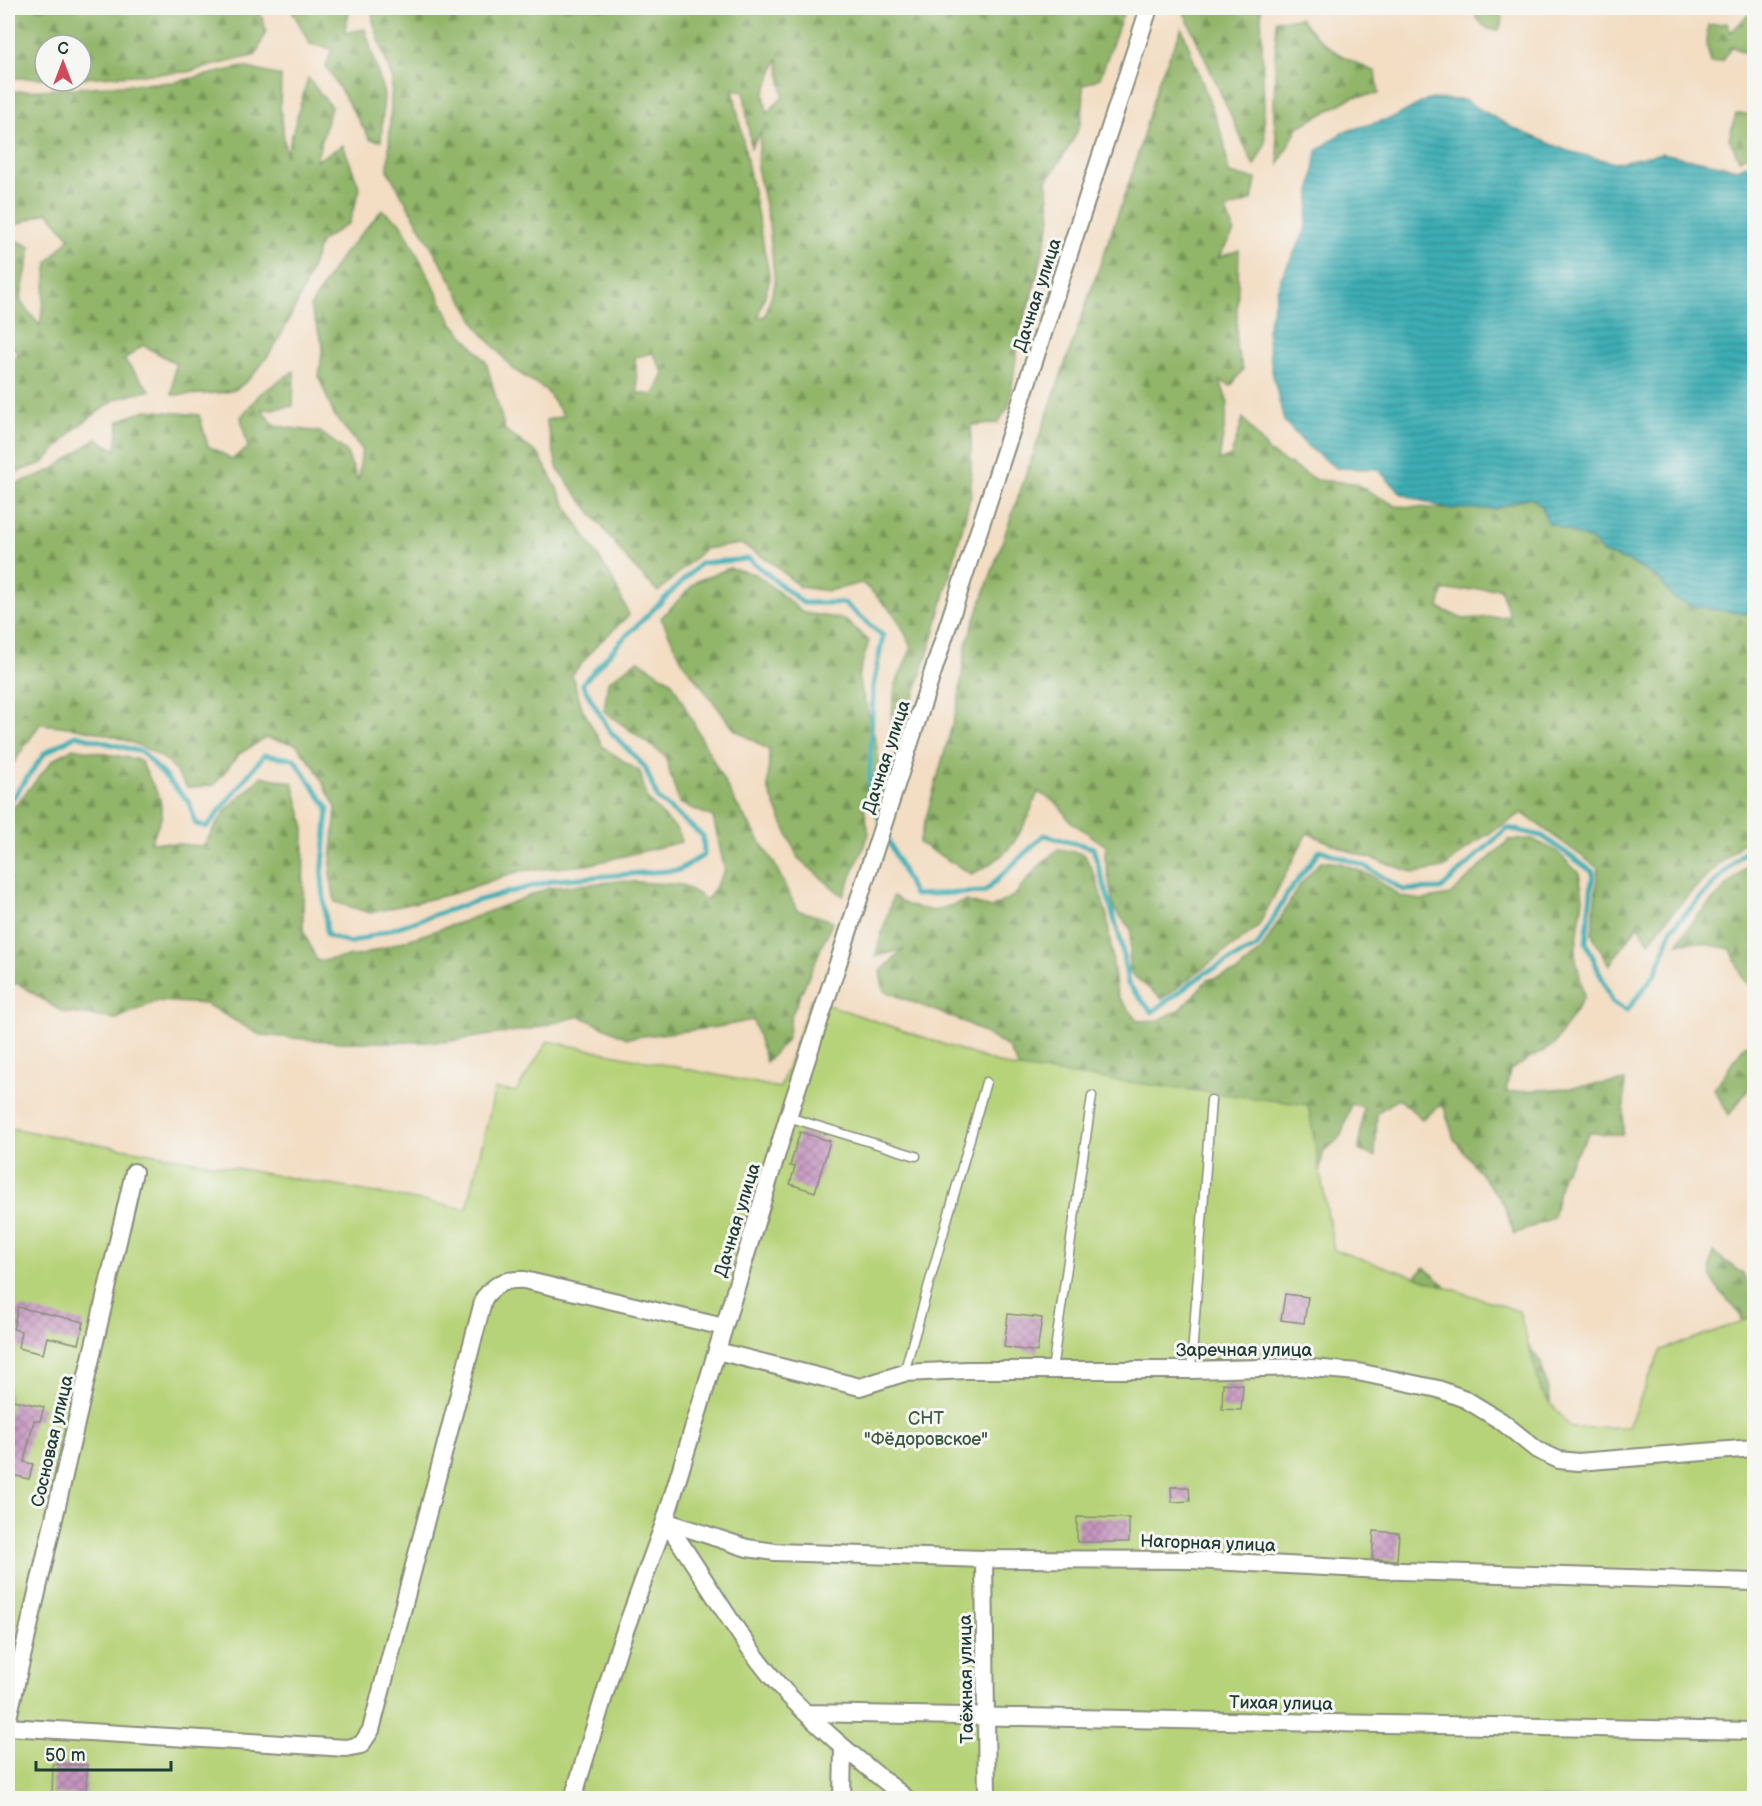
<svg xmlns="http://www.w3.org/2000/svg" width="1762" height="1806" font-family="'Balsamiq Sans',sans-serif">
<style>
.forest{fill:url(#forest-firs);stroke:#58794e;stroke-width:1.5;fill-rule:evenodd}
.garden{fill:#b7d379;stroke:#6b8856;stroke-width:1.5}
.water{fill:url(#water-rules);stroke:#2e7574;stroke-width:1.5}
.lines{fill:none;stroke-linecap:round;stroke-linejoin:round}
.stream{stroke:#3cadb4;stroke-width:5}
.building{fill:url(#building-cross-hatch)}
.service-casing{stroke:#898d7c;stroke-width:11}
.minor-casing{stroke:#898d7c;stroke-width:20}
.service{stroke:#fff;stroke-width:8}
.minor{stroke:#fff;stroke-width:16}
.labels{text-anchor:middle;stroke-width:6;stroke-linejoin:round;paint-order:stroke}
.street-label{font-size:18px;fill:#1f3d34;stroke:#f6f6f2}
.park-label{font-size:18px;fill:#3d5b42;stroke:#f6f6f2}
</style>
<defs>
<pattern id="forest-firs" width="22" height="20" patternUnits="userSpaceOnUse" patternTransform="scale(1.5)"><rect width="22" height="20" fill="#91b569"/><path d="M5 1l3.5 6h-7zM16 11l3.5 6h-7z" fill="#769457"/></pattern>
<pattern id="water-rules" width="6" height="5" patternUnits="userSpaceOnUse" patternTransform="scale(1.5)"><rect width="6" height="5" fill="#3cadb4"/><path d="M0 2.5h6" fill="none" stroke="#328e93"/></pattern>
<pattern id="building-cross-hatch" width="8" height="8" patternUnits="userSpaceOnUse" patternTransform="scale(1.5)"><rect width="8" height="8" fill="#c695c0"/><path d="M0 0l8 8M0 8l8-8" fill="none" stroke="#a07b9d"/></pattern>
</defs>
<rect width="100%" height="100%" fill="#f6f6f2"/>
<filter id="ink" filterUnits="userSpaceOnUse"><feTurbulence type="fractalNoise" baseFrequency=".0167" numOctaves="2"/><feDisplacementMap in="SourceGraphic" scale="12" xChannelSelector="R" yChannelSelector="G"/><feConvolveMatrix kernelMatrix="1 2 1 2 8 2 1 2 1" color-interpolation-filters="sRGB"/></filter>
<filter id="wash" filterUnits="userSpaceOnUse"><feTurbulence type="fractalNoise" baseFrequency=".008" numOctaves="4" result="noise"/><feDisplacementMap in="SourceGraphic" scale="24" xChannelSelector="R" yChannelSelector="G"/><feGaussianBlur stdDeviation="1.35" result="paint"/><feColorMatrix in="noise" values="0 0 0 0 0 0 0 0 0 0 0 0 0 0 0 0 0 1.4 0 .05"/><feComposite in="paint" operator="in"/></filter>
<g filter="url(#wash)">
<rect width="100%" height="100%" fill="#f3ddc3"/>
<path class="forest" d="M8 8H259L266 31 256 55 187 72 81 78V45H45V78H8Z
M295 8H350L344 33 365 29 384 94 381 141 370 139 326 66 332 49 310 44 293 12Z
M372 8H1125L1100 78 1083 85C1087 128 1070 146 1047 180L1051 218 1034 288 1020 331 1009 406 998 423 971 425V495L934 634 899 742 890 732 895 686 911 649C901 617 887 605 862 583L828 591 800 587 771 562 741 544 704 549 658 592 630 563 558 470 546 420 564 416 546 390 514 370 479 329 388 171 392 79 373 21ZM778 58 783 97 767 113 764 94ZM733 89 744 91 751 148 761 131 757 167 769 224 775 284 765 316 758 317 770 279ZM653 353 664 374 654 395 638 393 635 357Z
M1182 8H1259L1261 10 1265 144 1254 166Z
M1477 8H1496L1503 19 1499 30 1488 29 1476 18Z
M1748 15C1757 30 1755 39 1746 54L1731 46 1723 61 1711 63 1706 42 1708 25 1727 23 1731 32Z
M1300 18C1324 48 1341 57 1376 72L1379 94 1353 97 1298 127 1279 164 1274 116 1276 20Z
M1182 28 1224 141 1229 174 1256 179 1252 200 1226 210 1234 232 1218 258 1239 250 1236 347 1243 369 1231 386 1220 381 1228 403 1219 461 1231 456 1243 418 1270 453 1316 480 1354 483 1396 506 1447 509H1495L1529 497 1542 506 1547 522 1593 541 1603 553 1630 562 1659 579 1673 598 1692 606 1747 614 1754 620V833C1715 867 1680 900 1649 942L1638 925 1609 965 1592 934 1598 868 1522 813 1477 841 1444 868 1415 873 1354 853 1307 833 1258 927 1162 999 1129 972 1131 929 1114 909 1105 857 1106 846 1070 821 1057 803 1038 792C1023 832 1012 857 971 874L919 843 958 704 966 645 1133 171 1159 79ZM1500 588 1510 616 1463 619 1439 608 1443 591Z
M243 67 281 76 280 107 286 156 308 78 331 107 316 161 343 145 360 189 349 223 320 242C308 283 274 366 236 389 226 395 186 394 172 395L175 363 143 345 124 360 150 390 116 399 77 427 43 463 8 475V358L19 356 8 340V237L31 247 20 301 40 326 48 262 70 238 48 212 8 228V92L175 82Z
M1736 114H1754V152L1739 159 1729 138Z
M382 210 401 223 452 322 486 362 505 430 539 455 571 514 612 578 629 615 596 646 572 675 582 708 603 747 640 772 647 799 678 831 681 842 587 865 520 871 455 893 370 913 335 902 330 874 336 808 315 768 296 744 265 738 239 754 214 785 188 788C180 779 173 765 164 759 130 736 80 727 40 724L8 771V487L52 470 96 439 116 450 119 421 146 410 199 415 208 446 232 459 248 448 241 417 260 394 294 371 293 406 262 410 275 426 320 432 346 451 358 481 362 449 334 415 319 377 323 345 310 307 340 258Z
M730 568 756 574 804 613 844 619 869 641 858 677 876 742 881 771 863 801 869 834 843 896 798 858 768 789 769 750 734 729 683 662 661 618 697 581Z
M638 660 672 682 735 802 774 863 797 910 833 921 791 1016 787 1040 766 1062 753 1020 718 1027 627 1038 580 1016 530 1029 444 1042H339L260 1035 206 1004 157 1001 116 1019 62 1012 19 984 8 983V814L53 760 73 748 140 760 160 799 162 816 151 842 203 846 226 810 262 776 293 783 304 824 303 930 317 961 362 955 464 921 549 888 621 881 683 885 707 900 725 871 713 817 679 803 665 756 604 711 608 682Z
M1532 839 1556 851 1579 873 1583 898 1575 954 1584 997 1554 1045 1510 1070 1506 1092 1567 1088 1625 1081 1623 1135 1589 1133 1562 1175 1553 1218 1514 1234 1504 1204 1454 1139 1443 1104 1422 1119 1398 1098 1377 1113 1375 1157 1359 1150 1363 1107 1351 1104 1341 1136 1323 1153 1318 1181 1024 1077 1008 1047 967 1023 884 991 880 972 904 949 875 957 893 896 909 906 934 911 965 901 991 908 1015 895 1035 870 1058 849 1084 854 1095 876 1107 917 1117 995 1138 1021 1159 1020 1181 1009 1207 980 1237 972 1261 951 1300 885 1321 861 1340 863 1372 876 1401 897 1422 900 1450 895 1509 840Z
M1754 859V990L1743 979 1731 949 1695 942 1678 943 1694 919Z
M1754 1043V1082L1729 1115 1714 1089 1745 1045Z
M1713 1252 1743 1274 1751 1289H1754V1361C1752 1345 1748 1326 1738 1312 1722 1290 1703 1285 1713 1252Z
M1424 1267 1465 1303 1413 1280Z
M1519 1332 1541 1363 1558 1430 1525 1390Z"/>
<path class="garden" d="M811 999 1010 1067 1308 1105 1334 1250 1519 1311 1541 1391 1571 1428 1628 1427 1661 1350 1754 1317V1798H8V1128L467 1209 495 1089 516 1092 548 1041 780 1088Z"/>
<path class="water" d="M1428 99 1464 100 1513 128 1568 151 1615 163 1662 153 1738 169 1754 161V612L1747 614 1692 606 1673 598 1659 579 1630 562 1603 553 1593 541 1547 522 1542 506 1529 497 1495 509H1447L1402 494 1377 469 1336 468 1307 446 1284 421 1272 371 1267 330 1280 280 1305 231 1317 151 1343 132 1395 117Z"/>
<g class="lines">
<path class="stream" d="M8 804 45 753 76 735 142 752 189 802 196 824 207 827 264 755 294 759 328 808 322 877 327 935 350 943 476 901 555 880 679 870 704 855 703 836 658 799 645 767 610 731 582 684 621 641 701 563 749 559 803 603H844L883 636 873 686 869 798 880 821
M885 833 914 895 984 892 1044 835 1093 848 1120 938 1128 984 1152 1012 1205 973 1257 947 1286 896 1320 850 1365 866 1403 890 1441 889 1507 828 1542 836 1593 872 1586 942 1613 1003 1627 1010 1656 973 1672 928 1744 852 1754 844"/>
</g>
<g id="blocks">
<path class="building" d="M800 1132 830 1141 815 1192 790 1184 795 1167 790 1166Z
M1285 1294 1308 1297 1304 1323 1281 1320Z
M18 1307 84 1322 79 1344 47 1337 43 1354 18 1348 21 1331 13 1329Z
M1008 1314 1042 1318 1037 1352 1004 1347Z
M1223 1383 1243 1385 1241 1410 1222 1409Z
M13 1400 44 1407 40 1421 34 1420 24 1462 33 1464 29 1479 8 1474V1422Z
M1171 1487H1189L1190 1501 1172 1502Z
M1077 1517 1129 1518V1542H1077Z
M1374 1531 1399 1533 1397 1560 1372 1559Z
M53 1764 87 1765 86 1795 52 1794Z"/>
</g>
</g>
<g filter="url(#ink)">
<use href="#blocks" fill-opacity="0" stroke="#898d7c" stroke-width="1.5"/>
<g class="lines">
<g class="service-casing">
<path id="service" d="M788 1117 916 1156
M1052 1370 1092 1096
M1191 1370 1211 1100
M904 1373 986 1082"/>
</g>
<g class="minor-casing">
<path id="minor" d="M717 1351 860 1387 904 1373 967 1370H1191L1300 1367 1358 1372 1438 1389 1465 1399 1501 1421 1537 1450 1559 1460 1578 1462 1754 1448
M665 1521 747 1548 775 1552 984 1559 1192 1560 1401 1571 1754 1582
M665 1521C702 1572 736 1636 777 1683 815 1726 861 1762 906 1798
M984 1559 987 1798
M807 1713 1754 1731
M8 1718 134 1172
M8 1727 346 1748 361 1745 371 1730 484 1298C496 1283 505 1279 524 1280L724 1327
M573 1798 619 1647 665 1521 788 1117 1149 8
M842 1798 843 1747"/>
</g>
<use href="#service" class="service"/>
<use href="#minor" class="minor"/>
</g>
</g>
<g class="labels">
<g class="street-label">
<text transform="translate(1037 295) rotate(-72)" y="6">Дачная улица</text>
<text transform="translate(886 757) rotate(-72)" y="6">Дачная улица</text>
<text transform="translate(737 1220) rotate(-73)" y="6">Дачная улица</text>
<text x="1244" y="1356">Заречная улица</text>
<text transform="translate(52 1441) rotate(-77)" y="6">Сосновая улица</text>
<text transform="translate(1208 1543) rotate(2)" y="6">Нагорная улица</text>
<text transform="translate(966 1679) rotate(-91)" y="6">Таёжная улица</text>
<text transform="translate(1281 1703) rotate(1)" y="6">Тихая улица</text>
</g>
<g class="park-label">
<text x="926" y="1424">СНТ<tspan x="926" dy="21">"Фёдоровское"</tspan></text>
</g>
</g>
<rect width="1762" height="1806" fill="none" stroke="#f6f6f2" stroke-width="30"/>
<g transform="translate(63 63)"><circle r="28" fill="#f6f6f2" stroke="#a0aca6" stroke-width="1.5"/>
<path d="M0-4.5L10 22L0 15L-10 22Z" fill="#d1495b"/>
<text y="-9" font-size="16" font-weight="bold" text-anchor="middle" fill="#1f3d34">С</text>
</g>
<path d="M36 1761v9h135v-9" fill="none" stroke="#1f3d34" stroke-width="3"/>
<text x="45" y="1761" font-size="18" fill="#1f3d34" stroke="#f6f6f2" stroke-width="4.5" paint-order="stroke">50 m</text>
</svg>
